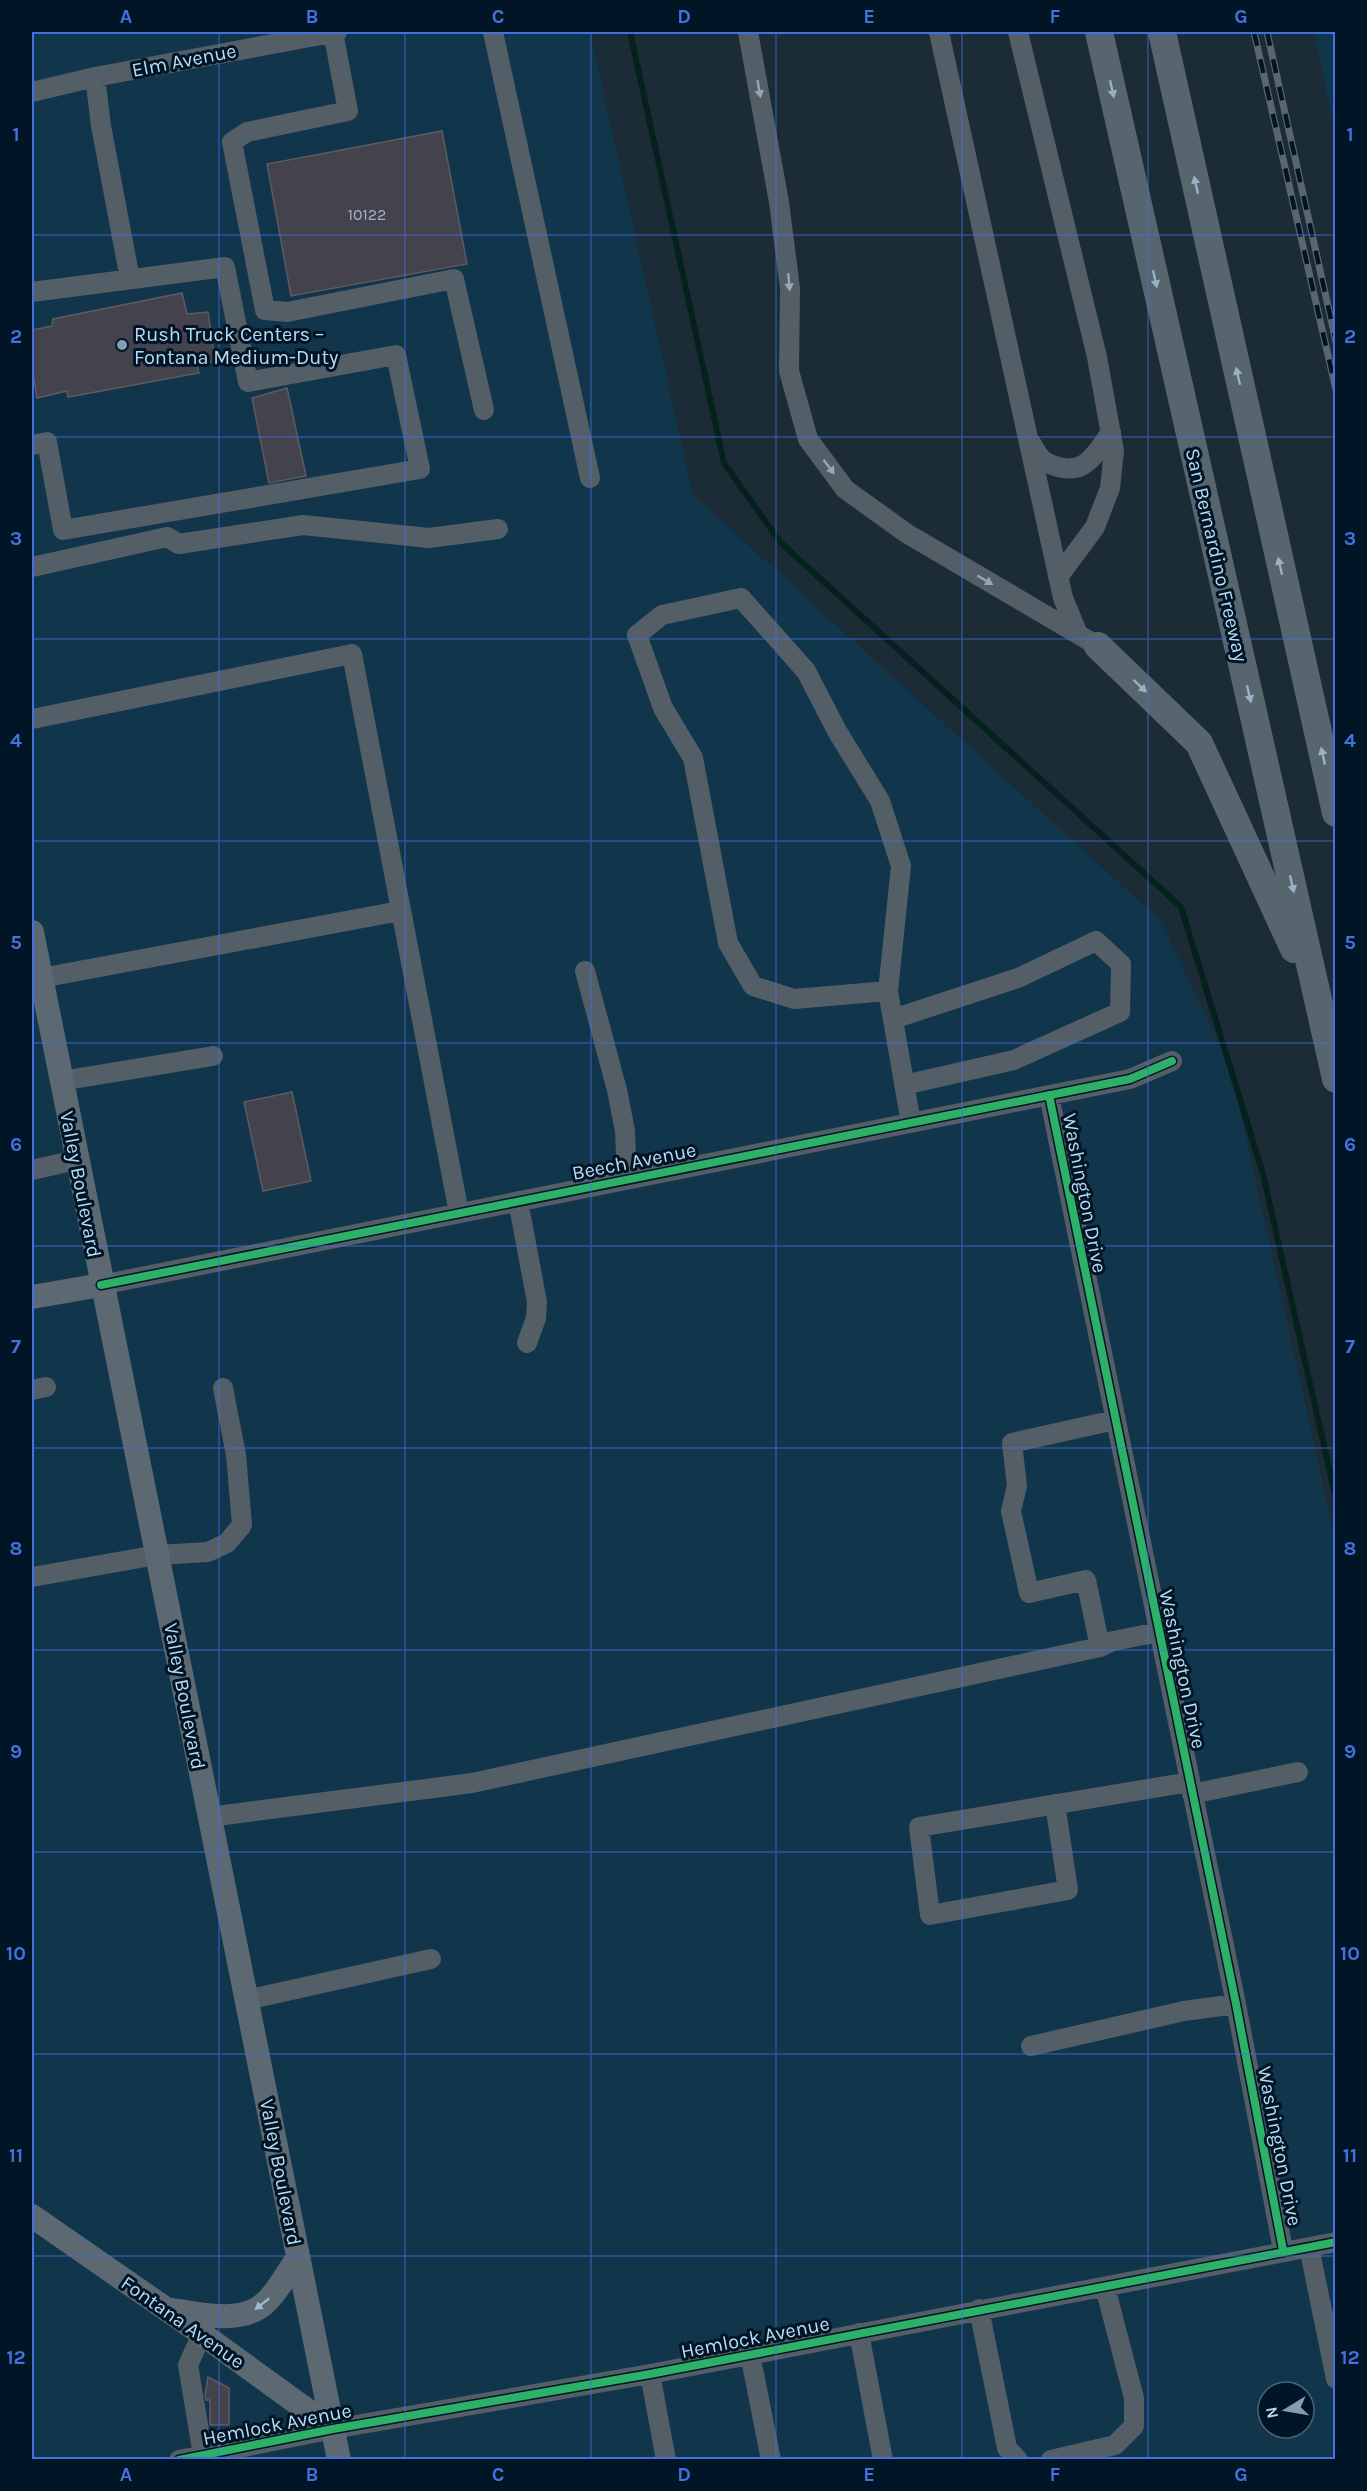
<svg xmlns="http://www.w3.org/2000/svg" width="1367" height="2491" font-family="Karla,sans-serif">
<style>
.built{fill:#11354b;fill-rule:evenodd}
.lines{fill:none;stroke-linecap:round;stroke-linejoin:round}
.stream{stroke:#05211e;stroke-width:6}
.building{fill:#44424c;stroke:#5f5a62;stroke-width:1.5}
.minor{stroke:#545e66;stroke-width:20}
.major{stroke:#5c6872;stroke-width:24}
.highway{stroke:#57656f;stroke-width:28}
.rail-casing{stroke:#5b656d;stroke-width:7}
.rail{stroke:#001626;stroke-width:4.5;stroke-dasharray:14;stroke-linecap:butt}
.cycleway-casing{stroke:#001626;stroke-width:11}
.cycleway{stroke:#2db169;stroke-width:8}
.oneway{fill:#92a8b9}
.oneway2{fill:#99b1c4}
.oneway3{fill:#9fb8cb}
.grid{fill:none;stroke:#4571de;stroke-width:1.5;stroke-opacity:0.55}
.poi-dot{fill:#849db0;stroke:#001626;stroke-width:2}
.labels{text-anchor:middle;stroke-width:6;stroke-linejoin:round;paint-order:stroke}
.number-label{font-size:16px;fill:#9eb4c8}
.street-label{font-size:20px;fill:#bcdaf1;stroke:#001626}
.poi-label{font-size:20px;fill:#bcdaf1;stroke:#001626;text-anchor:start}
.neatline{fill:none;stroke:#4571de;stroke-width:2}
.grid-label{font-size:20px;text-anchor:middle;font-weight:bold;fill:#4571de}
</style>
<rect width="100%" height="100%" fill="#1b2c37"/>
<path class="built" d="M32 32H590L693 495 1161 921 1231 1069 1335 1539V2459L32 2460ZM1268 2392H1304V2428H1268Z
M1314 32H1335V131Z"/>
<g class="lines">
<path class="stream" d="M630 32 724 463 780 542 1181 907 1263 1174 1336 1499"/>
</g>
<path class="building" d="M442 131 467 264 291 296 267 164Z
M182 293 187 314 208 312 215 361 197 365 199 373 68 397 67 391 37 398 32 368V330L52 326 53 319Z
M287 388 306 476 269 483 252 398Z
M292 1092 311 1181 263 1191 244 1102Z
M208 2377 229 2388V2425H210V2400H206L205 2395Z"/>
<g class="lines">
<path class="minor" d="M333 32 348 111 247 132 232 142 265 310 287 312 454 279 484 410
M493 32 590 478
M748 32 779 202 790 288 789 371 808 439 845 489 906 533 1098 646
M939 32 1063 598 1078 634
M1018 32 1097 357 1114 451 1110 488 1095 527 1058 577
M95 77 101 126 130 279
M32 92 95 77 337 32
M32 292 225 267 248 382 396 355 420 469 63 530 47 442 32 445
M1031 443C1034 447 1037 455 1042 459 1051 467 1071 472 1083 465 1095 458 1103 443 1111 432
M32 567 167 537 179 544 303 525 429 538 498 529
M32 719 352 654 459 1213
M585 971 617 1090 625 1131 627 1180
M41 978 400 911
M888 991 901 866 880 801 837 731 806 671 741 598 662 615 637 635 663 708 693 758 728 943 753 986 794 999 888 991 911 1123
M893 1019 1018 978 1096 941 1121 964 1120 1012 1014 1060 904 1085
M61 1081 213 1056
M1049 1095 1236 2004 1283 2250
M32 1170 76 1160
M518 1201 537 1302 536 1318 527 1343
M101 1285 1130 1079 1172 1061
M32 1390 46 1387
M32 1577 157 1555 208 1552 227 1543 242 1525 236 1455 223 1388
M1100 1647 1086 1580 1029 1593 1011 1511 1017 1486 1012 1443 1115 1420
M1192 1794 1298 1772
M1055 1804 1068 1890 930 1915 919 1827 1190 1782
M209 1817 472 1783 1100 1647 1113 1641 1159 1632
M246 2000 431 1959
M1031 2046 1184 2011 1236 2004
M1309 2247 1336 2379
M979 2309 1007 2448 1018 2460
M859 2333 883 2460
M202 2334 188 2365 203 2455
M750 2354 771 2460
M650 2374 666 2460
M179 2460 333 2429 650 2374 1336 2242
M1051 2460 1115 2445 1134 2426V2398L1105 2287"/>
<path class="major" d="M32 932 339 2460
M32 1297 101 1285
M32 2216 202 2334 333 2429
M171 2310C202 2314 244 2326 268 2300 280 2288 288 2271 298 2258"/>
<path class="highway" d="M1099 32 1336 1079
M1162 32 1336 813
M1098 646 1199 743 1294 949"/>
<g class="rail-casing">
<path id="rail" d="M1254 32 1336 390
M1267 32 1336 342"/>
</g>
<use href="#rail" class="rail"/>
<g class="cycleway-casing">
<path id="cycleway" d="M1049 1095 1236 2004 1283 2250
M101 1285 1130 1079 1172 1061
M179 2460 333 2429 650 2374 1336 2242"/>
</g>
<use href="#cycleway" class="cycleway"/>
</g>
<defs><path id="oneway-solid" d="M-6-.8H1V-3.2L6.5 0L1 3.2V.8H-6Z" transform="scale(1.5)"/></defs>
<g class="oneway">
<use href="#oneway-solid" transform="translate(759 89) rotate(80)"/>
<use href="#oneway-solid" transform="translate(789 282) rotate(85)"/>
<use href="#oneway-solid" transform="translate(829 467) rotate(53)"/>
<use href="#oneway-solid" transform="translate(985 580) rotate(30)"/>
</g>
<g class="oneway2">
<use href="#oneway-solid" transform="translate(1112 89) rotate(77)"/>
<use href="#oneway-solid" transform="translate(1196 185) rotate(-103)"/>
<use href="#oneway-solid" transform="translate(1155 279) rotate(77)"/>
<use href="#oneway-solid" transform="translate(1238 376) rotate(-103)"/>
<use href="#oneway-solid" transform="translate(1280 566) rotate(-103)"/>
<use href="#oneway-solid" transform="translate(1140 686) rotate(44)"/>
<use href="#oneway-solid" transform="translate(1249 694) rotate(77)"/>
<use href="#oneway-solid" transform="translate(1323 756) rotate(-103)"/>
<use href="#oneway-solid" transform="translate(1292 884) rotate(77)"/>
</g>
<use class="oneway3" href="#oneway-solid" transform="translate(262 2304) rotate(142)"/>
<path class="grid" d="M219 32V2460M405 32V2460M591 32V2460M776 32V2460M962 32V2460M1148 32V2460M32 235H1336M32 437H1336M32 639H1336M32 841H1336M32 1043H1336M32 1246H1336M32 1448H1336M32 1650H1336M32 1852H1336M32 2054H1336M32 2256H1336"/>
<circle class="poi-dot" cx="122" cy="345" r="6"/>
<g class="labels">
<g class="number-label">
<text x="367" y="220">10122</text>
</g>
<g class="street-label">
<text transform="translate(184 60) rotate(-11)" y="7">Elm Avenue</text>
<text transform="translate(1217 555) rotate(77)" y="7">San Bernardino Freeway</text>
<text transform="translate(634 1161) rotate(-11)" y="7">Beech Avenue</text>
<text transform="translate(81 1184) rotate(79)" y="7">Valley Boulevard</text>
<text transform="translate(1085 1193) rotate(79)" y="7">Washington Drive</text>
<text transform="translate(1183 1669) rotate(78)" y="7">Washington Drive</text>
<text transform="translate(185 1696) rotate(79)" y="7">Valley Boulevard</text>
<text transform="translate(1280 2146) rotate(79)" y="7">Washington Drive</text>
<text transform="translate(281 2172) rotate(79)" y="7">Valley Boulevard</text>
<text transform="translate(183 2322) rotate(35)" y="7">Fontana Avenue</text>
<text transform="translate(755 2337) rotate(-11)" y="7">Hemlock Avenue</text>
<text transform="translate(277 2424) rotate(-11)" y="7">Hemlock Avenue</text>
</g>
<g class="poi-label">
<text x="134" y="341">Rush Truck Centers –<tspan x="134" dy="23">Fontana Medium-Duty</tspan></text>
</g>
</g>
<rect width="1367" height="2491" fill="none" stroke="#001626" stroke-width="66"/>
<g transform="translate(1286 2410) rotate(259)"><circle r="28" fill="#001626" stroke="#4b6477" stroke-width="1.5"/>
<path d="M0-4.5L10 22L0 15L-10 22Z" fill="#849db0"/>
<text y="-9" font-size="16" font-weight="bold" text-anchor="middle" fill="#bcdaf1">N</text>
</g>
<rect x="33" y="33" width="1301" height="2425" class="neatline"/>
<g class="grid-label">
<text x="126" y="23">A</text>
<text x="312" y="23">B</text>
<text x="498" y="23">C</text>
<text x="684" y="23">D</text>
<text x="869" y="23">E</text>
<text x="1055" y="23">F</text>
<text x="1241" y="23">G</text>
<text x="16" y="141">1</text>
<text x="1350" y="141">1</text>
<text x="16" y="343">2</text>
<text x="1350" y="343">2</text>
<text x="16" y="545">3</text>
<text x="1350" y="545">3</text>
<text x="16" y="747">4</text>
<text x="1350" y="747">4</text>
<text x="16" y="949">5</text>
<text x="1350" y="949">5</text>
<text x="16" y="1151">6</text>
<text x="1350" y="1151">6</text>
<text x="16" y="1353">7</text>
<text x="1350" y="1353">7</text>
<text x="16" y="1555">8</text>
<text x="1350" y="1555">8</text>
<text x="16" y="1758">9</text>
<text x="1350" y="1758">9</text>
<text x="16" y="1960">10</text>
<text x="1350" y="1960">10</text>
<text x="16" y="2162">11</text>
<text x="1350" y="2162">11</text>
<text x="16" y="2364">12</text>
<text x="1350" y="2364">12</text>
<text x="126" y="2481">A</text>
<text x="312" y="2481">B</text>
<text x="498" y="2481">C</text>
<text x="684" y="2481">D</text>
<text x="869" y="2481">E</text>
<text x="1055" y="2481">F</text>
<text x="1241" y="2481">G</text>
</g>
</svg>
